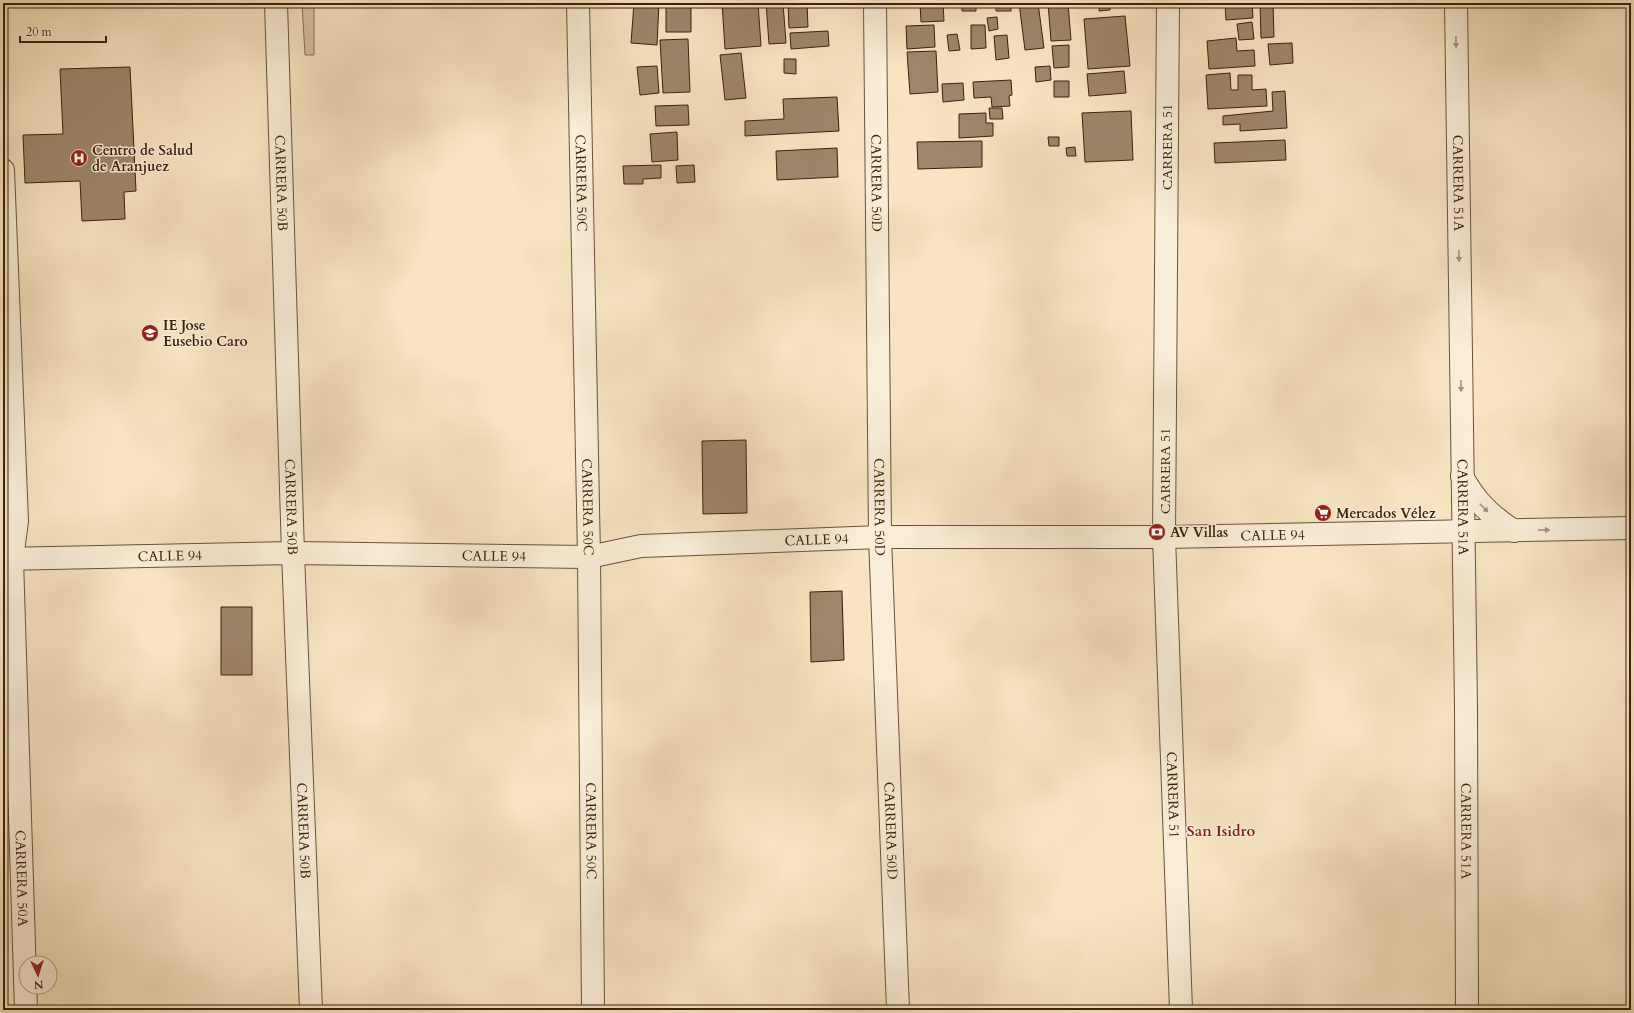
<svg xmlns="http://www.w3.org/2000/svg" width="1634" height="1013" font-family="Cardo,serif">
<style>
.green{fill:#d8c3a2;stroke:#897257}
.building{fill:#9d876a;stroke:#3a220c}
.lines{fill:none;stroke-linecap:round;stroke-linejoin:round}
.minor-casing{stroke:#6a5239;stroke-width:24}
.tertiary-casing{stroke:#6a5239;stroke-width:24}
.minor{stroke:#faedd7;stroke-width:22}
.tertiary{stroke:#faedd7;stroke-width:22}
.oneway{fill:#a4927c}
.labels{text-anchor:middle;stroke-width:3;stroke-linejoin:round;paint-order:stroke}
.street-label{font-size:14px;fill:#3a220c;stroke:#faedd7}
.poi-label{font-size:14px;font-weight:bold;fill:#3a220c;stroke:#faedd7;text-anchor:start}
.neighbourhood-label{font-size:15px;font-weight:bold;fill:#7a1f14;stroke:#faedd7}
</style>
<rect width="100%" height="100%" fill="#f8e4c1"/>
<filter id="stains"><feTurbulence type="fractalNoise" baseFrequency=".005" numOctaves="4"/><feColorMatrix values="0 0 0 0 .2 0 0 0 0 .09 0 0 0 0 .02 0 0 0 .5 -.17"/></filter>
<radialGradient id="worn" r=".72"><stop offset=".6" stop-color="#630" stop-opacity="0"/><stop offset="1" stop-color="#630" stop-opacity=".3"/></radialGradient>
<path class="green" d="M302 3H314V55H305Z"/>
<path class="building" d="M634 3H659L657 45 631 43Z
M666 3H691V32H666Z
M722 3H758L761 46 725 49Z
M766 3H783L786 43 769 44Z
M788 3H807L808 27 789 28Z
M920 3H943L944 21 921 22Z
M962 3H976V11H962Z
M996 3H1011V11H996Z
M1019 3H1038L1044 48 1025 50Z
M1048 3H1068L1071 40 1051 41Z
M1099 3H1110V10L1099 11Z
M1225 3H1252L1253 18 1226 20Z
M1260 3H1273L1274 37 1261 38Z
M1125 16 1130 66 1088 69 1084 19Z
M997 17 998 29 989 31 987 18Z
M1252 22 1254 39 1239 40 1237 24Z
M934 25 935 47 907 49 906 26Z
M971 25H985L986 48 971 49Z
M828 31 829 46 791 49 790 33Z
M957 34 960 50 949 51 947 35Z
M1007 35 1009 58 996 60 994 36Z
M1236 38 1237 51 1254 50 1255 66 1209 69 1207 41Z
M688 39 690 92 663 93 660 40Z
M1292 43 1293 63 1270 65 1268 44Z
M1069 45V67L1054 68 1052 46Z
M936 51 938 92 910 94 907 52Z
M741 53 746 98 725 100 720 55Z
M784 59H796V74L784 73Z
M657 66 659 93 640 95 637 67Z
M1050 66 1051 80 1036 82 1035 67Z
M130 67 136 191 124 192 125 219 82 221 80 181 25 183 23 135 63 134 60 69Z
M1124 71 1126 93 1089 96 1087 74Z
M1230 73 1231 90H1238V75H1252V90L1266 89 1267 106 1208 109 1206 75Z
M1011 80 1012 95 1009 96 1010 106 992 107 991 97 974 98 973 82Z
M1054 81H1069V97H1054Z
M963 83 964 100 943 102 942 84Z
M1285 91 1287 128 1240 131V124L1223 125V116L1273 111 1272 92Z
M837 97 839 131 745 136V121L784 119 783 99Z
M688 105 689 125 656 126 655 106Z
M989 108H1002L1003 119H990Z
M1131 111 1133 160 1085 162 1082 113Z
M986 113V123H993V136L959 138V114Z
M677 132 678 160 652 162 650 134Z
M1048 137H1059V146H1049Z
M1285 140 1286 160 1215 163 1214 143Z
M982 141V167L918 169 917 142Z
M1075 147 1076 156H1067L1066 148Z
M837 148 838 177 777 180 776 151Z
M661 165V178L643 179V184H624L623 166Z
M694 165 695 182 677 183 676 166Z
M746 440 747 513 703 514 702 441Z
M842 591 844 660 811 662 810 592Z
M221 607H252V675H221Z"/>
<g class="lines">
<g class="minor-casing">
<g id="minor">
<path id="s1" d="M276 3 293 553 311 1010"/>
<path id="s2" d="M578 3 589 557 593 1010"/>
<path id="s3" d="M875 3 880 537 898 1010"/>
<path id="s4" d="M1168 3 1164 537 1181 1010"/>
<path id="s5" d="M1456 3 1466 707 1467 1010"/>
<path id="s6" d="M3 170 17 521 12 559 26 1010"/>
</g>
</g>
<g class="tertiary-casing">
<g id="tertiary">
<path d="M1462 476C1475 501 1491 516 1514 531"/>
<path id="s7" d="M3 559 293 553 589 557 641 546 880 537H1164L1631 528"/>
</g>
</g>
<use href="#minor" class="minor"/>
<use href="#tertiary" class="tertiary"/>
</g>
<defs><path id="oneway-solid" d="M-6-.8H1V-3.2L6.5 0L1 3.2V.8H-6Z"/></defs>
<g class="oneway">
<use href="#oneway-solid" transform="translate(1456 42) rotate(89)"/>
<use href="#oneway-solid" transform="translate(1459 256) rotate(89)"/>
<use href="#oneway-solid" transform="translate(1461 386) rotate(89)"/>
<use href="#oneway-solid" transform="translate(1484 508) rotate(45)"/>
<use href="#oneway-solid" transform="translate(1544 530) rotate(-1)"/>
</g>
<defs>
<g id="hospital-disc" transform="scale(0.9)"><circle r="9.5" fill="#8f2418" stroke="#faedd7"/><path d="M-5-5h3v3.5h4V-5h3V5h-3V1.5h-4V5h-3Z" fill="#fff"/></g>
<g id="school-disc" transform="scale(0.9)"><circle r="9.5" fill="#8f2418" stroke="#faedd7"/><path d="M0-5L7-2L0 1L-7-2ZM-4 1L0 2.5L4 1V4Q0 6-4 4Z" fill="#fff"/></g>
<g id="supermarket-disc" transform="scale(0.9)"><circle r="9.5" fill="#8f2418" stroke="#faedd7"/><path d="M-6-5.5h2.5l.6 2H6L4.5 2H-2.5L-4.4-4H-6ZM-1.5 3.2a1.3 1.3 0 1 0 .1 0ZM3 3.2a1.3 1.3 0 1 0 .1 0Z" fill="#fff"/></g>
<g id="bank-disc" transform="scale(0.9)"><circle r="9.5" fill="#8f2418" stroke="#faedd7"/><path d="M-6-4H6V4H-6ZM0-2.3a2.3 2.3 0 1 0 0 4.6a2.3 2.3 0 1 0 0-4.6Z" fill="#fff"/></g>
</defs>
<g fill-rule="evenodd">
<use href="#hospital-disc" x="79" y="158"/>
<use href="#school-disc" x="150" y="333"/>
<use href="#supermarket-disc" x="1323" y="513"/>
<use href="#bank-disc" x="1157" y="532"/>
</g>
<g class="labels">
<g class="street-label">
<text transform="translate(1167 147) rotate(-90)" y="5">CARRERA 51</text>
<text dy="5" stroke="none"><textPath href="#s1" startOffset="180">CARRERA 50B</textPath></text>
<text dy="5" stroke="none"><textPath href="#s2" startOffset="180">CARRERA 50C</textPath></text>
<text dy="5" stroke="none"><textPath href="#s3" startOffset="180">CARRERA 50D</textPath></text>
<text dy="5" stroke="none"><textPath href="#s5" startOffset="180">CARRERA 51A</textPath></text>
<text transform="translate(1165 471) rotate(-90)" y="5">CARRERA 51</text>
<text dy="5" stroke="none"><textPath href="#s2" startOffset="504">CARRERA 50C</textPath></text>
<text dy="5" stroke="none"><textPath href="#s5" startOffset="504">CARRERA 51A</textPath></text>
<text dy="5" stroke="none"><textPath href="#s1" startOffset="504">CARRERA 50B</textPath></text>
<text dy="5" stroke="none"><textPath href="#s3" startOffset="504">CARRERA 50D</textPath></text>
<text dy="5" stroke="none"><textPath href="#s7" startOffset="1271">CALLE 94</textPath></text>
<text dy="5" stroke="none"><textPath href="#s7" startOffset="815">CALLE 94</textPath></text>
<text dy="5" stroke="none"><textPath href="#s7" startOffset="491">CALLE 94</textPath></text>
<text dy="5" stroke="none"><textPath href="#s7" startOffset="167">CALLE 94</textPath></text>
<text dy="5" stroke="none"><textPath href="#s4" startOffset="792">CARRERA 51</textPath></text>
<text dy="5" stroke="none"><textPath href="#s1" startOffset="828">CARRERA 50B</textPath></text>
<text dy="5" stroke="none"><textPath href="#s2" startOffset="828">CARRERA 50C</textPath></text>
<text dy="5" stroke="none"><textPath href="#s3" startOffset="828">CARRERA 50D</textPath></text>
<text dy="5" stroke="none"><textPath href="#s5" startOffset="828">CARRERA 51A</textPath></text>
<text dy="5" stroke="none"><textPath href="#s6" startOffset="709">CARRERA 50A</textPath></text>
</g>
<g class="poi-label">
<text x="92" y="155">Centro de Salud<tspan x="92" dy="16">de Aranjuez</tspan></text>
<text x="163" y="330">IE Jose<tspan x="163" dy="16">Eusebio Caro</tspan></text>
<text x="1336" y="518">Mercados Vélez</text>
<text x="1170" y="537">AV Villas</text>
</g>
<g class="neighbourhood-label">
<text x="1221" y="836">San Isidro</text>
</g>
</g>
<rect width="1634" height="1013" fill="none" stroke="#f8e4c1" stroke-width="16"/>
<rect x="4" y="4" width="1626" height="1005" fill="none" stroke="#3a220c" stroke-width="2"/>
<rect x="8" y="8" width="1618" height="997" fill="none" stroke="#3a220c"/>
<g transform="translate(38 975) rotate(176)"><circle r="19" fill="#faedd7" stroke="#ad9c86"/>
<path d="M0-3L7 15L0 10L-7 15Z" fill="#8f2418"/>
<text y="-6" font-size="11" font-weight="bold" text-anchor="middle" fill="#3a220c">N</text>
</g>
<path d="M20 36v6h86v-6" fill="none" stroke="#3a220c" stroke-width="2"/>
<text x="26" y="36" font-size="12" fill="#3a220c" stroke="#faedd7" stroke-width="3" paint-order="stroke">20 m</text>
<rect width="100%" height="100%" filter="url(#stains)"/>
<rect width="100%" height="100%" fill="url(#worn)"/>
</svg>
